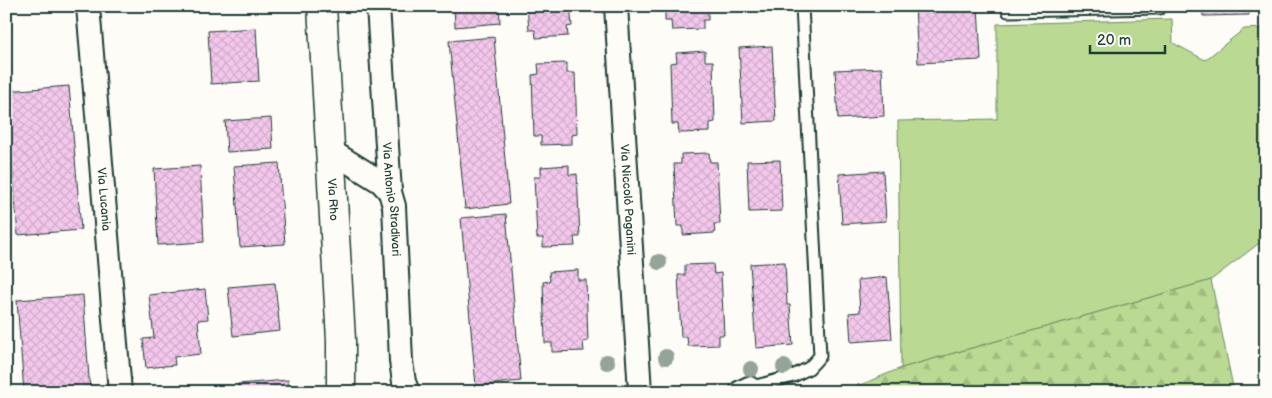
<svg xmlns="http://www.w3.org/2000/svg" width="1272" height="398" font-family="'Balsamiq Sans',sans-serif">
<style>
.forest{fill:url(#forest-firs);stroke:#6c8b63}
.park{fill:#bad992;stroke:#6c8b63}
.building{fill:url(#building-cross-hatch);stroke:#1f3d34}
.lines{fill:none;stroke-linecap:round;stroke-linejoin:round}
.lane-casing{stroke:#1f3d34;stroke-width:15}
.street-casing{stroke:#1f3d34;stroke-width:26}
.secondary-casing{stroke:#1f3d34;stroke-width:31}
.lane{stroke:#fdfcf7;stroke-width:11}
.street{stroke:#fdfcf7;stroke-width:22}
.secondary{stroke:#fdfcf7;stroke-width:28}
.tree{fill:#94a496}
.labels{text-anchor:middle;stroke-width:4.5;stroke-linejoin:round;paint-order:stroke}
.street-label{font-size:12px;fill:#1f3d34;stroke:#fdfcf7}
</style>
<defs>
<pattern id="forest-firs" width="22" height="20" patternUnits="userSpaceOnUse" patternTransform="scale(1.25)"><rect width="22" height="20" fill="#bad992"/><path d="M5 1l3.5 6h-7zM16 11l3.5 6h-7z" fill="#9fbb7e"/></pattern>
<pattern id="building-cross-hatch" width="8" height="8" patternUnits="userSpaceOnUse" patternTransform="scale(1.25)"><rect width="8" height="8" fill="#f4c7ec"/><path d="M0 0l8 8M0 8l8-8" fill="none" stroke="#d1accb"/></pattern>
</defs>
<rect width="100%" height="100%" fill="#fdfcf7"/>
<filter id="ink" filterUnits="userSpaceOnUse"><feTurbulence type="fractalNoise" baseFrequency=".02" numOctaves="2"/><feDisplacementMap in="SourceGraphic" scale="10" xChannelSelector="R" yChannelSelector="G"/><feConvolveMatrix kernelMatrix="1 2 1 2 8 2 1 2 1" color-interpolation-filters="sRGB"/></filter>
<g filter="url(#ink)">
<path class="forest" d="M1211 280 1233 387 1207 392H852L853 388 901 368Z"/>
<path class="park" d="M1172 19 1173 43 1205 60 1244 29 1266 28V238L1211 280 901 368 898 121 997 119V24Z"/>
<path class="building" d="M454 6H499L500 23 455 27Z
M527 6H570L572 26 567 27 568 36 536 38 535 30H529Z
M665 6H708V20H703V29L672 30 671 21H665Z
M915 6H978L981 60 918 63Z
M1202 6H1249V15L1203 16Z
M256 28 259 81 211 84 208 31Z
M494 37 509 204 465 209 449 41Z
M772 46 776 121 743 123 739 48Z
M705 51V61H713L715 122 710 123V132L679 133 678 124H672L670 63 677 62 676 53Z
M567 63V73H575L577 134 572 135V144L541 145V136H534L532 75 539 74 538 64Z
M882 68 884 116 838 119 835 70Z
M69 86 81 230 18 235 6 91Z
M271 118 273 149 227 152 225 121Z
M709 153 710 162H717L720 224H714L715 233 683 235V226H677L674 164H681V154Z
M780 160 782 211 749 212 747 161Z
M279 163 285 244 240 247 234 166Z
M569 165V175L577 174 580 237H574L575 246 543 247V238H537L534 177H541V167Z
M200 166 204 242 158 245 154 169Z
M883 171 886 221 842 224 839 174Z
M506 214 521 381 476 386 461 218Z
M785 262 787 305H790L793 345 756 348 750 264Z
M713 264 714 274 721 273 724 335H719V345L688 346 687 337H681L678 275H685V265Z
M578 270V280H586L588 341 583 342 584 351 552 352V343H545L543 282 550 281 549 272Z
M887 277 892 339 851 342 849 313 860 312 858 280Z
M275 283 280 331 233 336 228 287Z
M205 289 208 319 198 320 201 354 174 357 175 365 146 368 143 339 154 338 149 295Z
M83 295 90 392H24L17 300Z
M288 380 289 392H239L238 384Z"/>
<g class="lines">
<g class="lane-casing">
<path id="lane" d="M1008 6V11L1160 8V6
M749 388 793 376 809 368 820 356 802 6"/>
</g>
<g class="street-casing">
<g id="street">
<path id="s1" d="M88 6 120 392"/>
<path id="s2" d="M378 6 390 192 394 206 401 361 404 382 408 392"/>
<path id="s3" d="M616 6 640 392"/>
<path d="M331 151 381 182 390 192"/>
<path d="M741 392 749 388"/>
</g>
</g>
<g class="secondary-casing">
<g id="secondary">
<path id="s4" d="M322 6 341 340V392"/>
</g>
</g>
<use href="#lane" class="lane"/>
<use href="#street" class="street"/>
<use href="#secondary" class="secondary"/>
</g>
<g class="tree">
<circle cx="659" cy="262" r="8"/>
<circle cx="666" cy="357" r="8"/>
<circle cx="607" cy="362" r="8"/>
<circle cx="784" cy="367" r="8"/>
<circle cx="751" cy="369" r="8"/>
</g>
</g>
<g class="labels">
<g class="street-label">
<text dy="4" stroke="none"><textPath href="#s1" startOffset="194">Via Lucania</textPath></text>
<text dy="4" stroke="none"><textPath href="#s4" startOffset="194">Via Rho</textPath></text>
<text dy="4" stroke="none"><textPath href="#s2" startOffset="194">Via Antonio Stradivari</textPath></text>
<text dy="4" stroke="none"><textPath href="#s3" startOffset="194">Via Niccolò Paganini</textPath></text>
</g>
</g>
<rect width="1272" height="398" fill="none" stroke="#fdfcf7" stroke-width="25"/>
<rect x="12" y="12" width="1247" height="373" fill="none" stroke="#1f3d34" stroke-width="2" filter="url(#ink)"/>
<path d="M1090 45v8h75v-8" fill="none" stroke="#1f3d34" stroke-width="2.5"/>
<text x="1097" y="45" font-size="15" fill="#1f3d34" stroke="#fdfcf7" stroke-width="4" paint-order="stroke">20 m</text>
</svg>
